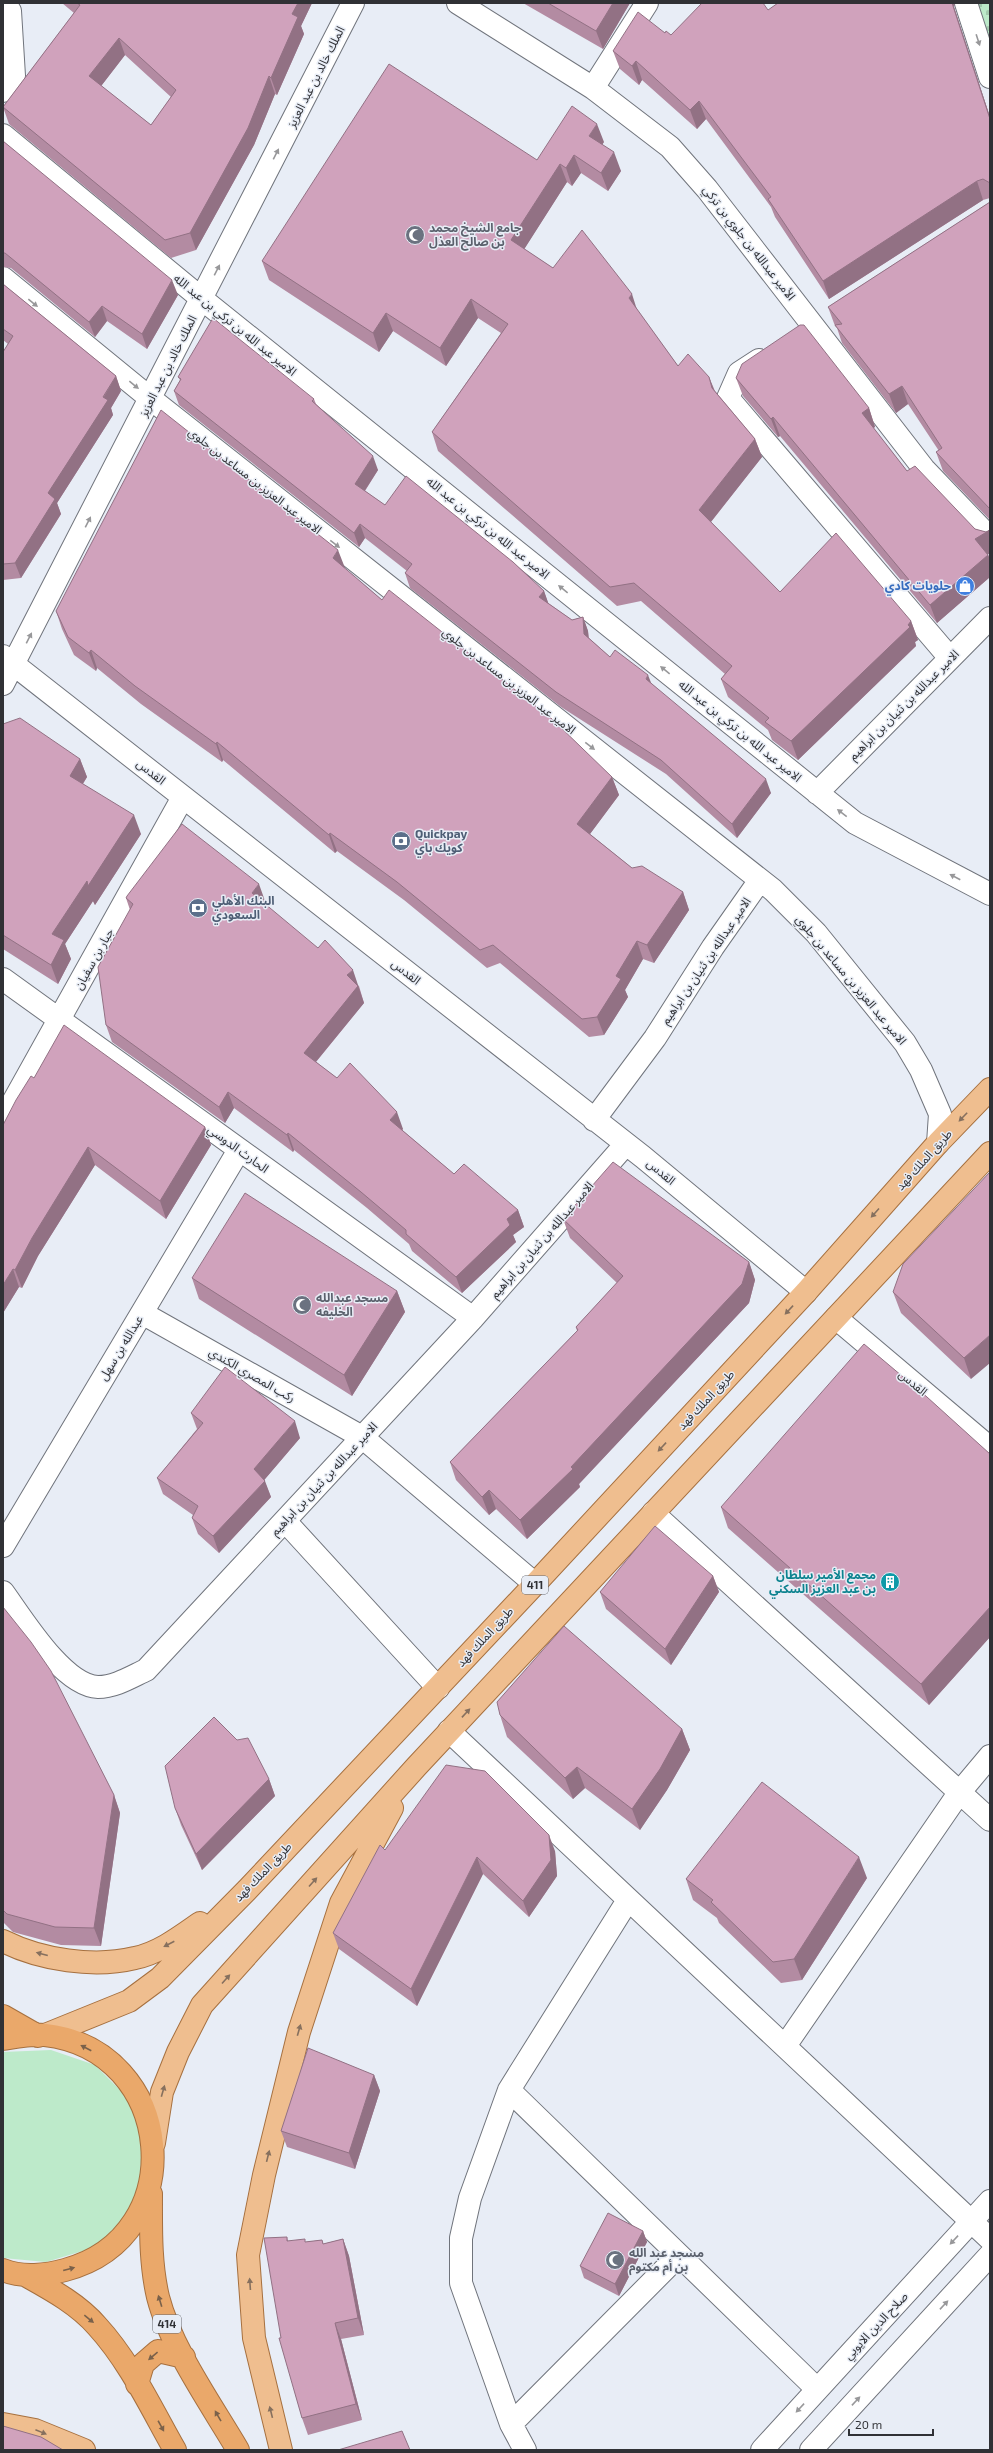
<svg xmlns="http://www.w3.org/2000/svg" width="993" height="2453" font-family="'Exo 2','Noto Sans Arabic',sans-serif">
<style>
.grass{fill:#bdeaca}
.cemetery{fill:url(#cemetery-stones)}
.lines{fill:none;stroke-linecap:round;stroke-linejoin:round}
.minor-casing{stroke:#70747c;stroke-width:24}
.tertiary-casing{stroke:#70747c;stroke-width:24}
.primary-casing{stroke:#a6703f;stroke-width:24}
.trunk-casing{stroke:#a6703f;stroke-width:24}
.minor{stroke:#fff;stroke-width:22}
.tertiary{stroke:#fff;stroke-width:22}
.primary{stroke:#efbe8f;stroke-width:22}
.trunk{stroke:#eaa86a;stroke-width:22}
.wall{fill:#b38ba2;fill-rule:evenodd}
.shaded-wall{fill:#927184}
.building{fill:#d0a2bc;stroke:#927184;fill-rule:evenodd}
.oneway{fill:#98989a}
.oneway2{fill:#86705e}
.oneway3{fill:#7a614a}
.labels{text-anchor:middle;stroke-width:3;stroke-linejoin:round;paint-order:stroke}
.shield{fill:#e8edf6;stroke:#67696f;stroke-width:1}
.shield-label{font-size:11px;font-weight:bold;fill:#303135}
.street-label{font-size:12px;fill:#303135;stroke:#e8edf6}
.worship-label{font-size:12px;font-weight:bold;fill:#5b616d;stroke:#e8edf6;text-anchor:start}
.shop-label{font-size:12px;font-weight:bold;fill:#366cbe;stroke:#e8edf6;text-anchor:end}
.service-label{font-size:12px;font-weight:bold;fill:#4e5e75;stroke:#e8edf6;text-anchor:start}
.culture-label{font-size:12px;font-weight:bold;fill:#0d838f;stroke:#e8edf6;text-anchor:end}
</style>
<defs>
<pattern id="cemetery-stones" width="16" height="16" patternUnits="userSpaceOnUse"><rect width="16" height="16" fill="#bdeaca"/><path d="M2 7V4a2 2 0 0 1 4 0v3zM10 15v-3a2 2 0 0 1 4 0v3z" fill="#a3c9ae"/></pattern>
</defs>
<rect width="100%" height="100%" fill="#e8edf6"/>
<path class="grass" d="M51 2050 95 2065 125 2095 142 2133 140 2184 127 2215 96 2247 46 2262 3 2258V2052Z"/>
<path class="cemetery" d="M977 3H990V41Z"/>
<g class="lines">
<g class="minor-casing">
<path id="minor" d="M458 3 593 88 670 147 707 189 924 469 990 538
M966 3 990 77
M3 5 10 11 14 76 3 91
M593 88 647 3
M3 135 202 299 855 823 990 894
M3 278 151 399 773 890 816 933 905 1043 921 1070 940 1114 938 1143
M759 360 739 373 728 398 950 658
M3 656 643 1157 806 1292
M3 684 353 3
M817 793 990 618
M3 979 473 1318
M3 1120 183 797
M594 1120 655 1038 713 947 760 880
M142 1313 362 1437 535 1584
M836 1318 990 1448
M653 1513 990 1820
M285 1521 438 1688
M3 1546 239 1150
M3 1592C22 1618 63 1686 98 1687 115 1687 131 1677 146 1670L473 1318 625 1145
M449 1731 990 2239
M785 2046 959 1793 990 1756
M509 2090 817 2389
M511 2424 679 2255
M525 2450 511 2424 461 2283V2238L470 2198 509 2090 628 1900"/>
</g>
<g class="tertiary-casing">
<path id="tertiary" d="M762 2450 990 2201
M811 2450 990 2255"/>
</g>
<g class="primary-casing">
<path id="primary" d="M3 1941C41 1960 94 1968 135 1958 159 1953 180 1937 200 1923
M45 2035 129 2001 160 1978 247 1890 535 1584 806 1292 938 1143 990 1089
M154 2143 162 2092 178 2052 202 2005 416 1767 990 1153
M3 2424 35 2430 84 2450
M281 2450 254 2338 248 2255 264 2175 299 2032 341 1903 392 1808"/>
</g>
<g class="trunk-casing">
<path id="trunk" d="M3 2016 38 2036
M3 2039C16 2037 32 2034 45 2035 176 2050 193 2236 65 2270 47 2275 22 2278 3 2270
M151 2194C151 2228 150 2263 158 2297 171 2348 211 2404 238 2450
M25 2275C50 2289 78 2304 97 2326 130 2362 151 2408 175 2450
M137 2384 143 2364 158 2351 184 2357"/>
</g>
<use href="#minor" class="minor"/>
<use href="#tertiary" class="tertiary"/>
<use href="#primary" class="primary"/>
<use href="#trunk" class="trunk"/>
</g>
<path class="wall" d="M62 3H312L301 26 304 34 277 95 275 94 254 145 196 250 171 258 9 124 3 107 74 13ZM125 55 171 97 151 125 101 86Z
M523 3H630L603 49Z
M954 7 990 117V198L983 200 829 299 775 217 771 207 706 119 697 129 642 80 639 85 620 69 613 51 665 33 671 35 768 10Z
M3 141 178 295 147 349 107 321 95 337 11 268 3 267Z
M604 142 602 144 621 171 608 191 581 173 572 186 567 182 524 249 553 268 637 310 678 366 709 377 715 391 755 439 762 457 711 522 780 592 911 621 918 640 915 642 916 646 798 760 772 740 768 730 728 697 721 679 725 674 641 601 617 606 438 451 432 432 501 333 478 318 446 366 393 331 379 352 269 280 262 261 537 160Z
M990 202V520L943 471 936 452 939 451 908 404 896 413 842 343 837 328 835 326 828 307Z
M3 284 116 376 121 391 111 408 113 415 57 503 61 514 21 578 3 580V352L8 344 3 340Z
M178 377 314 399 316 404 378 470 365 491 385 505 544 591 548 603 572 620 583 617 588 631 589 638 610 657 651 683 771 793 737 838 666 774 561 707 410 588 405 573 407 571 365 538 359 547 179 405 174 391 180 380Z
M736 378 869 408 875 427 873 428 907 471 975 529 986 532 990 530V553L988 554 990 559V577L937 623 780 436 778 437 743 396Z
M344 568 382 600 612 777 619 795 590 834 632 868 683 892 689 910 654 963 643 959 625 990 628 997 604 1035 589 1037 500 963 487 968 404 900 337 851 335 853 223 760 222 762 141 704 97 668 96 671 74 655 62 629 56 611 345 568Z
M3 724 80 759 87 777 83 784 141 834 95 905 93 901 65 944 71 959 58 984 3 949Z
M126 898 265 901 263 903 359 986 364 1003 316 1062 403 1129 402 1130 454 1174 518 1210 524 1227 513 1235 516 1242 462 1293 412 1251 409 1244 367 1208 294 1150 293 1152 234 1108 225 1123 112 1042 106 1025 130 910Z
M34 1078 205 1127 211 1145 166 1219 95 1165 38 1256 22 1288 19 1287 3 1313V1125Z
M985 1177 971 1379 901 1313 893 1292Z
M563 1219 749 1262 755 1280 749 1303 579 1484 580 1487 527 1539 496 1509 489 1515 456 1480 450 1462 577 1331 576 1327 617 1283 570 1238Z
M192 1278 397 1291 405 1312 352 1396 199 1299Z
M191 1413 300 1438 264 1480 271 1497 219 1553 198 1534 192 1518 193 1515 163 1494 157 1478 197 1429Z
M990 1454V1637L929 1705 728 1528 721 1507Z
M713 1576 719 1592 671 1665 606 1609 600 1592Z
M3 1607 114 1795 120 1813 101 1946 61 1945 13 1932 3 1922Z
M500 1715 682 1729 690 1750 667 1790 640 1830 585 1788 573 1799 507 1737Z
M269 1779 275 1796 202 1870 181 1825 175 1808Z
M385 1850 555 1851 557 1876 529 1917 483 1874 417 2006 339 1949 333 1933Z
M867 1878 802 1980 781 1983 719 1923 717 1918 693 1900 686 1879Z
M374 2075 380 2091 355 2169 287 2147 281 2131Z
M643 2231 647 2242 619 2296 584 2278 580 2266Z
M287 2237 288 2241 306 2242 322 2240 323 2244 343 2239 349 2256 364 2335 341 2339 362 2420 308 2435 302 2418 281 2338Z"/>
<path class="shaded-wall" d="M298 3H312L301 26 304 34 277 95 271 78 292 14Z
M613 3H630L603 49 596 31Z
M952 3H955L954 7 990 117V119Z
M119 38 125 55 95 94 89 76Z
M636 61 642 80 639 85 632 66Z
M269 76 275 94 254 145 196 250 190 233Z
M699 101 706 119 697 129 690 110Z
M597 124 604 142 596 154 589 136Z
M614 152 621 171 608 191 601 173Z
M574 155 581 173 572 186 566 168Z
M560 164 567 182 518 259 511 240Z
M977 181 983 200 829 299 823 281Z
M172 280 178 295 147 349 142 334Z
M632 294 638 313 629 298Z
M471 299 478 318 446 366 440 348Z
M102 306 107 321 95 337 89 322Z
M386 313 393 331 379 352 373 333Z
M116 376 121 391 111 408 113 415 57 503 61 514 21 578 15 563 48 493Z
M709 377 716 395 712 388Z
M902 386 908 404 896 413 889 394Z
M869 408 875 427 868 431 862 413Z
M773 417 780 436 778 437 771 419Z
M755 439 762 457 706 528 699 510Z
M373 456 378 470 360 498 355 484Z
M360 524 365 538 359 547 354 533Z
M990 530V553L982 558 975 539Z
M338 550 345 568 339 576 333 558Z
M988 555 990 559V577L937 623 930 605Z
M544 591 549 605 539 597Z
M583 617 588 631 589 648 584 634Z
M911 621 918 640 915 642 916 646 798 760 791 741Z
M91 650 97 668 96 671 89 653Z
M648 675 654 690 646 679Z
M217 742 223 760 222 762 216 744Z
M80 759 87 777 76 794 70 776Z
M612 777 619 795 584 842 577 824Z
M766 779 771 793 737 838 732 824Z
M134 815 141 834 95 905 93 901 65 944 71 959 58 984 51 965 52 934 87 881Z
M330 833 337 851 335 853 329 835Z
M259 884 265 901 258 910 252 893Z
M683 892 689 910 654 963 647 945Z
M637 941 643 959 625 990 628 997 604 1035 597 1017 616 976Z
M353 970 364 1003 310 1069 304 1053 347 975Z
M228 1092 234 1108 225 1123 219 1107Z
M397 1112 403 1129 396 1137 390 1120Z
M205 1127 211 1145 166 1219 160 1201Z
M288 1133 294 1150 293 1152 287 1135Z
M88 1147 95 1165 38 1256 22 1288 15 1270 32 1238Z
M518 1210 524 1227 513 1235 516 1242 462 1293 456 1277 507 1219Z
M749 1262 755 1280 749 1303 579 1484 580 1487 527 1539 520 1520 571 1467Z
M13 1269 19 1287 3 1313V1285Z
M397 1291 405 1312 352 1396 344 1375Z
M990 1335V1363L971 1379 964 1358Z
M295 1421 300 1438 260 1485 254 1469Z
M265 1481 271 1497 219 1553 213 1536Z
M489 1490 496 1509 489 1515 482 1497Z
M713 1576 719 1592 671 1665 665 1649Z
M990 1607V1637L929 1705 921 1684Z
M682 1729 690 1750 667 1790 640 1830 632 1809Z
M577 1767 585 1788 573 1799 565 1778Z
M269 1779 275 1796 202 1870 196 1854Z
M114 1795 120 1813 101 1946 94 1928Z
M549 1835 555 1851 557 1876 529 1917 523 1901Z
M477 1857 483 1874 417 2006 411 1989Z
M859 1857 867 1878 802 1980 794 1959Z
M374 2075 380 2091 355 2169 349 2153Z
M643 2231 647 2242 619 2296 615 2284Z
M343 2239 349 2256 364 2335 358 2318Z
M335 2323 341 2339 362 2420 356 2404Z"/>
<path class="building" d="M77 3H298L292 14 298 17 271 78 269 76 248 128 190 233 165 240 3 107 80 5ZM119 38 176 90 151 125 89 76Z
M548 3H613L596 31Z
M702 3H763L768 10 778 3H952L990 119V183L983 179 977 181 823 281 768 199 771 197 699 101 690 110 636 61 632 66 613 51 638 12 665 33 666 31 671 35Z
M389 64 537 160 572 106 597 124 589 136 614 152 601 173 574 155 566 168 560 164 511 240 553 268 582 230 632 294 629 298 678 366 688 354 709 377 712 388 755 439 699 510 780 592 836 533 911 621 908 625 910 627 791 741 765 722 769 718 721 679 732 666 634 583 610 587 432 432 508 324 471 299 440 348 386 313 373 333 262 261Z
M3 141 172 280 142 334 102 306 89 322 5 253H3Z
M990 202V509L936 452 942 448 902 386 889 394 835 325 842 324 828 307Z
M3 284 116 376 103 397 108 400 48 493 55 499 15 563 3 564V352L13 336 3 329Z
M213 318 314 399 312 401 373 456 355 484 385 505 406 476 513 562 544 591 539 597 572 620 583 617 584 634 610 657 615 650 648 675 646 679 766 779 732 824 661 760 556 692 405 573 412 564 360 524 354 533 174 391 181 379 178 377Z
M800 325H804L869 408 862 413 907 471 915 466 975 529 986 532 990 530 975 539 988 555 930 605 773 417 771 419 736 378 742 364Z
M161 410 338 550 333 558 382 600 389 590 552 719 612 777 577 824 632 868 642 866 683 892 647 945 637 941 616 976 621 979 597 1017 582 1019 493 945 480 950 397 882 330 833 329 835 217 742 216 744 135 686 91 650 89 653 68 637 56 611Z
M20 718 80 759 70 776 134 815 88 886 87 881 52 934 64 940 51 965 3 935V724Z
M182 824 259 884 252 893 318 948 325 940 353 970 347 975 358 986 304 1053 337 1078 350 1063 397 1112 390 1120 454 1174 464 1164 518 1210 507 1219 510 1225 456 1277 406 1234V1230L361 1192 288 1133 287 1135 228 1092 219 1107 106 1025 98 967 133 904 126 898 127 896Z
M64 1025 205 1127 160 1201 88 1147 32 1238 15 1270 13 1269 3 1285V1125L16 1100 31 1076 34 1078Z
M613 1162 749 1262 742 1284 571 1467 573 1469 520 1520 489 1490 482 1497 450 1462 578 1330 576 1327 623 1276 563 1219Z
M990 1172V1335L964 1358 893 1292 903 1264Z
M245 1193 397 1291 344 1375 192 1278Z
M864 1344 927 1397 990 1454V1607L921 1684 721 1507Z
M225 1367 295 1421 254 1469 265 1481 213 1536 192 1518 198 1506 157 1478 203 1423 191 1413Z
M655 1526 713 1576 665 1649 600 1592Z
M3 1607 31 1642 51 1671 114 1795 94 1928 55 1927 7 1914 3 1910Z
M564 1626 682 1729 660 1769 632 1809 577 1767 565 1778 500 1715 497 1702Z
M214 1717 237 1740 248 1738 269 1779 196 1854 175 1808 165 1766Z
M446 1765 485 1771 549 1835 551 1860 523 1901 477 1857 411 1989 333 1933 380 1845 385 1850Z
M762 1782 859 1857 794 1959 773 1962 711 1902 713 1900 686 1879Z
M308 2048 374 2075 349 2153 281 2131Z
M608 2213 643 2231 615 2284 580 2266Z
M287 2237V2241L305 2239V2242L322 2240 323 2244 343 2239 358 2318 335 2323 356 2404 302 2418 279 2338H281L264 2238Z
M3 2426 41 2437 63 2450H3Z
M402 2431 410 2450H338Z"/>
<defs><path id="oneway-solid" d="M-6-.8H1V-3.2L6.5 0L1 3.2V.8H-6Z"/></defs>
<g class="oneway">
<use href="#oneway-solid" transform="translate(978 40) rotate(72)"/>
<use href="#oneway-solid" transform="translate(276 154) rotate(-63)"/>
<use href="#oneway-solid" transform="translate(217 270) rotate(-63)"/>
<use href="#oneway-solid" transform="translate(33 303) rotate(39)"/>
<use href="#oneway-solid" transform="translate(134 385) rotate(39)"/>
<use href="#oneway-solid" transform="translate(88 522) rotate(-63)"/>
<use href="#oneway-solid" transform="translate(335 544) rotate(38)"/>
<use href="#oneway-solid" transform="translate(563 589) rotate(-141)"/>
<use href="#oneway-solid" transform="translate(29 638) rotate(-63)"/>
<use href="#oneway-solid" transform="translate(665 670) rotate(-141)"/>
<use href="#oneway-solid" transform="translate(590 746) rotate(38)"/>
<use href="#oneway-solid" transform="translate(842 813) rotate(-142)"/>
<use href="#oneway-solid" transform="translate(955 877) rotate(-152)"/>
<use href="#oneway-solid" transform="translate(954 2240) rotate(133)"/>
<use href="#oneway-solid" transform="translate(944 2305) rotate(-47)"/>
<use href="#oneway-solid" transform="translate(856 2401) rotate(-47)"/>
<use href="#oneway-solid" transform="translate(800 2408) rotate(133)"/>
</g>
<g class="oneway2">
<use href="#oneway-solid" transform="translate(963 1117) rotate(134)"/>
<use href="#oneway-solid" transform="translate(875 1213) rotate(132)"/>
<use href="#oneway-solid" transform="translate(789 1310) rotate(133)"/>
<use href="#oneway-solid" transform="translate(662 1447) rotate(133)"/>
<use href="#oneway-solid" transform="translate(466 1713) rotate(-47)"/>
<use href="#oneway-solid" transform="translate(313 1882) rotate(-48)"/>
<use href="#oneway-solid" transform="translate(169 1944) rotate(153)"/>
<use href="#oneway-solid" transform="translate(42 1954) rotate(-165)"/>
<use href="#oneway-solid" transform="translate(226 1979) rotate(-48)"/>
<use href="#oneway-solid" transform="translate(299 2030) rotate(-74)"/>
<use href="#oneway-solid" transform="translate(163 2091) rotate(-74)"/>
<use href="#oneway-solid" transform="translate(268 2156) rotate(-76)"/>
<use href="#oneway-solid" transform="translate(250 2284) rotate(-94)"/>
<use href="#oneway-solid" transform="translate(271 2412) rotate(-104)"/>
<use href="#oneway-solid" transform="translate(41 2432) rotate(22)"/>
</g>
<g class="oneway3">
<use href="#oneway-solid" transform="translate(86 2048) rotate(-152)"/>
<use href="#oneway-solid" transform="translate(69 2269) rotate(-15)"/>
<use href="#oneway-solid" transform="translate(160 2301) rotate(-107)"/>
<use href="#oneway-solid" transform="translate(89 2319) rotate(39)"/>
<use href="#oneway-solid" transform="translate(153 2356) rotate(140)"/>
<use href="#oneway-solid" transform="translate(218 2416) rotate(-120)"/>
<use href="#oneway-solid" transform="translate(161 2426) rotate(61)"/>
</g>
<defs>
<g id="mosque-disc" transform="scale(1)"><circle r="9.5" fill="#6b7280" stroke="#e8edf6"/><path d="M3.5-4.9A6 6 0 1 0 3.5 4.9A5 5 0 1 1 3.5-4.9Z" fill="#fff"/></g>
<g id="shop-disc" transform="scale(1)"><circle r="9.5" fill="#3f7fe0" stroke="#e8edf6"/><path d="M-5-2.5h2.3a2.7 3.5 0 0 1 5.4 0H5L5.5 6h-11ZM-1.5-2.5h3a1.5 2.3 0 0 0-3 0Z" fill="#fff"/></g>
<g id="bank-disc" transform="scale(1)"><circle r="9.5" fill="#5c6f8a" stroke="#e8edf6"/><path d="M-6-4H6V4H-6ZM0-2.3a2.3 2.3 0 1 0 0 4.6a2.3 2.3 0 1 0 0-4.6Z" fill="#fff"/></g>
<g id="building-disc" transform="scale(1)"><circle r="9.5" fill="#0f9aa8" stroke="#e8edf6"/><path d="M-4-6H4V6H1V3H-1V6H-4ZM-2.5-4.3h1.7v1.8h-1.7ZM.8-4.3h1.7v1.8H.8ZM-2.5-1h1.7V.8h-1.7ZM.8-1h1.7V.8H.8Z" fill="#fff"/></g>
</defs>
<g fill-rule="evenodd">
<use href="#mosque-disc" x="415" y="235"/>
<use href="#shop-disc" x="965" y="586"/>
<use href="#bank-disc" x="401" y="841"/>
<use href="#bank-disc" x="198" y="908"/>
<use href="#mosque-disc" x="302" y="1305"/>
<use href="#building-disc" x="890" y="1582"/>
<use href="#mosque-disc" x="615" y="2260"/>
</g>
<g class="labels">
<g class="shield">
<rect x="522" y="1576" width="26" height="18" rx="3"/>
<rect x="153" y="2315" width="28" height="18" rx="3"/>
</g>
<g class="shield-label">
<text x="535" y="1589">411</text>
<text x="167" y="2328">414</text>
</g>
<g class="street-label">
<text transform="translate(316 77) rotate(-63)" y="4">الملك خالد بن عبد العزيز</text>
<text transform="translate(749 243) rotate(52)" y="4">الأمير عبدالله بن جلوي بن تركي</text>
<text transform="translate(235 325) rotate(39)" y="4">الامير عبد الله بن تركي بن عبد الله</text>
<text transform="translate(168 366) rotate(-63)" y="4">الملك خالد بن عبد العزيز</text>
<text transform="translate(255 481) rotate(38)" y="4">الامير عبد العزيز بن مساعد بن جلوي</text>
<text transform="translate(488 528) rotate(39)" y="4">الامير عبد الله بن تركي بن عبد الله</text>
<text transform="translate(509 681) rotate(38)" y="4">الامير عبد العزيز بن مساعد بن جلوي</text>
<text transform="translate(904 705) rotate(-45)" y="4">الامير عبدالله بن ثنيان بن ابراهيم</text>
<text transform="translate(740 731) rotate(39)" y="4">الامير عبد الله بن تركي بن عبد الله</text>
<text transform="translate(151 772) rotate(38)" y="4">القدس</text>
<text transform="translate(94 959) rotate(-61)" y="4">جبار بن سفيان</text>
<text transform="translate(706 961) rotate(-56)" y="4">الامير عبدالله بن ثنيان بن ابراهيم</text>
<text transform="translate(406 972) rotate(38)" y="4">القدس</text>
<text transform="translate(851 980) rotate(50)" y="4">الامير عبد العزيز بن مساعد بن جلوي</text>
<text transform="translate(238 1149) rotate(36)" y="4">الحارث الدوسي</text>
<text transform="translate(924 1160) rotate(-48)" y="4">طريق الملك فهد</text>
<text transform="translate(661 1172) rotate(40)" y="4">القدس</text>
<text transform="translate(542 1240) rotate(-49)" y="4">الامير عبدالله بن ثنيان بن ابراهيم</text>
<text transform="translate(121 1348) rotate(-59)" y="4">عبدالله بن سهل</text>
<text transform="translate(252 1375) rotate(30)" y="4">ركب المصري الكندي</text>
<text transform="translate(913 1383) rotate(40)" y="4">القدس</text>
<text transform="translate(706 1400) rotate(-47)" y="4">طريق الملك فهد</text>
<text transform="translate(324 1479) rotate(-47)" y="4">الامير عبدالله بن ثنيان بن ابراهيم</text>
<text transform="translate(485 1637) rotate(-47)" y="4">طريق الملك فهد</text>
<text transform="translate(263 1872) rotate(-46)" y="4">طريق الملك فهد</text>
<text transform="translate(876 2326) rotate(-47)" y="4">صلاح الدين الايوبي</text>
</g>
<g class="worship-label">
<text x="429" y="232">جامع الشيخ محمد<tspan x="429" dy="14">بن صالح العذل</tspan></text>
<text x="316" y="1302">مسجد عبدالله<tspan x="316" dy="14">الخليفه</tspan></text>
<text x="629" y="2257">مسجد عبد الله<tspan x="629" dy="14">بن أم مكتوم</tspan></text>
</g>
<g class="shop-label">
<text x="951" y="590">حلويات كادي</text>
</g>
<g class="service-label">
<text x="415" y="838">Quickpay<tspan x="415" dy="14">كويك باي</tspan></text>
<text x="212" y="905">البنك الأهلي<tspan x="212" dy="14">السعودي</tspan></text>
</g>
<g class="culture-label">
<text x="876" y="1579">مجمع الأمير سلطان<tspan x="876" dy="14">بن عبد العزيز السكني</tspan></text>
</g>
</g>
<rect width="993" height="2453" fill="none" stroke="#303135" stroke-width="8"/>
<path d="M849 2429v6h84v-6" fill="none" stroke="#303135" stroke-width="2"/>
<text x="855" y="2429" font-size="12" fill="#303135" stroke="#e8edf6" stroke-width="3" paint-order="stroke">20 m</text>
</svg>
